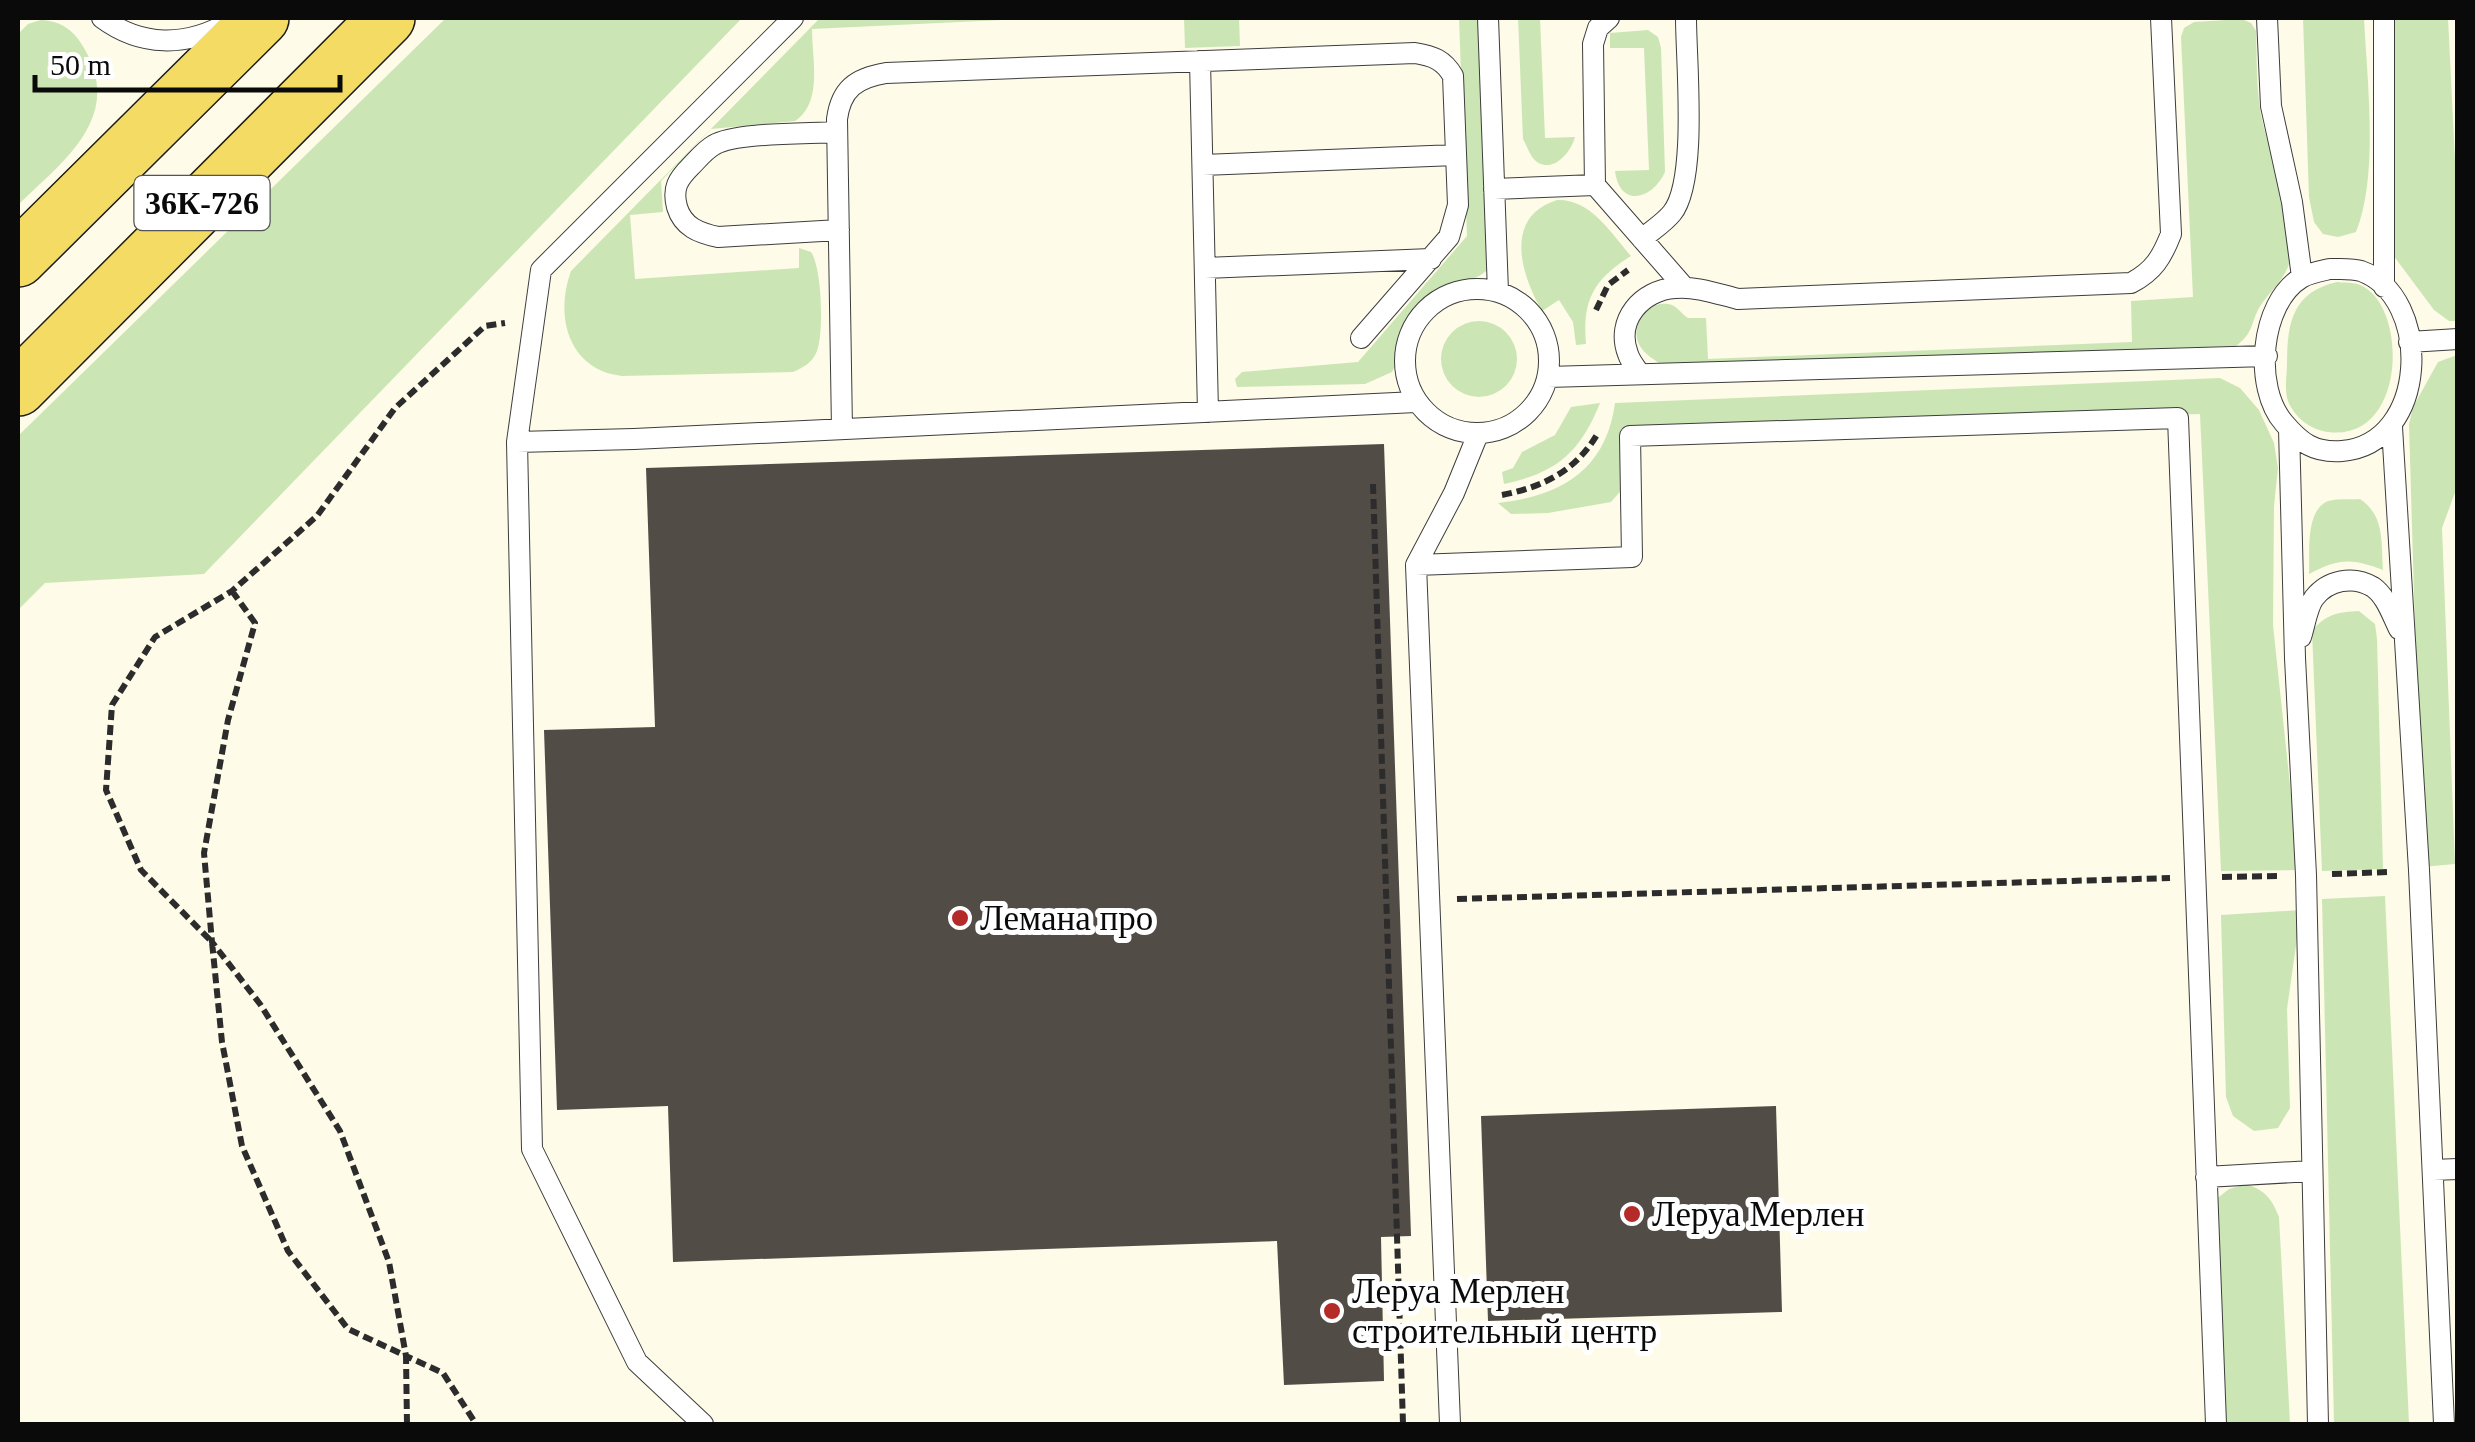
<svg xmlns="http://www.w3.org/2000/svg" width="2475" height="1442" font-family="Georgia,serif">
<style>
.green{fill:#cbe6b4}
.building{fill:#524c47}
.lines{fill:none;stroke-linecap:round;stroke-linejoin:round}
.service-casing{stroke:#3d3d3d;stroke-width:22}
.primary-casing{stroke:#1b1b1b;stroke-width:58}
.path{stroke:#2c2c2c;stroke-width:6;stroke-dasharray:10 5;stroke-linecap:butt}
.service{stroke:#fff;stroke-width:20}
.primary{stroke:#f4db63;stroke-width:55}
.poi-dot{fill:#b42b28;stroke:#fff;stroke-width:4}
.labels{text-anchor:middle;stroke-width:10;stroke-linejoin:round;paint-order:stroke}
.shield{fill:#fff;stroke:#545454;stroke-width:2.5}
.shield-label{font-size:32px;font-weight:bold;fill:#0a0a0a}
.poi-label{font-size:35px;fill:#0a0a0a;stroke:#fff;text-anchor:start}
</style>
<rect width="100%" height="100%" fill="#fefbe8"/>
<path class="green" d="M446 18H742L204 574 45 583 18 610V436Z
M820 18H1046L812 29C812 60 823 102 795 121L711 129 661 181 663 212 630 215 635 279 799 268V248L811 252C822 268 824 332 817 351 812 363 804 367 793 372L622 376C569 370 554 317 571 271Z
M1184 18H1239L1240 46 1185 48Z
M1459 18H1479L1489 268C1476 283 1448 284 1432 296 1405 316 1407 345 1392 372L1365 384 1237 387 1235 379 1242 372 1358 362 1467 236Z
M1518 18H1540L1545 138 1575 137C1571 152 1554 173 1537 162 1530 157 1527 146 1523 139Z
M2303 18H2364C2367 80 2379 175 2356 232L2338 237 2323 234 2314 222 2309 197Z
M2392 18H2448L2458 221 2457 321H2449L2434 310 2393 255Z
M2242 19 2251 23 2256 31C2257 58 2256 88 2261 115 2269 155 2302 227 2289 264 2283 282 2268 293 2259 308 2250 325 2254 332 2236 346L1662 365C1655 360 1647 356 1642 349 1627 330 1644 300 1668 304 1677 305 1681 314 1688 318H1706L1708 359 2132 342 2131 301 2193 297 2181 37 2184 28 2194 22Z
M41 20C61 21 74 30 84 48 125 118 62 162 18 205V34L28 24Z
M1648 30 1658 37 1661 48 1665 172C1653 199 1620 209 1615 171L1649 170 1644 48H1610V33Z
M1557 200C1591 199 1610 232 1631 256 1594 279 1582 300 1586 344L1576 345 1573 322 1559 300 1542 311C1521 275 1503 217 1557 200Z
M2337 282C2344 283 2354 282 2360 285 2408 304 2408 442 2328 432 2311 430 2295 418 2288 401 2284 390 2287 374 2287 363 2287 322 2293 292 2337 282Z
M1441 359a38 38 0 1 1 76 0a38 38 0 1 1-76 0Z
M2457 355V487L2442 528 2455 864 2422 867 2409 424 2413 407 2438 362Z
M2220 378 2240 388 2259 410 2274 443 2278 468 2274 506 2273 625 2299 870 2221 871 2200 414 1623 432 1624 487 1611 502 1548 513 1511 514 1498 503C1561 496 1606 470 1615 403Z
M1600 403C1580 453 1556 473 1504 484L1502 472 1513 468 1522 452 1555 435 1571 407Z
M2360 499C2385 516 2381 542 2383 570 2352 558 2339 558 2309 574 2310 554 2305 513 2326 502 2334 498 2350 500 2360 499Z
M2359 611 2375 624 2377 639 2383 869 2322 871 2312 631C2326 614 2338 612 2359 611Z
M2385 896 2409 1424H2334L2322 899Z
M2301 910 2287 1009 2290 1108 2278 1128 2254 1131 2233 1116 2226 1097 2221 915Z
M2246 1184C2265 1190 2272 1199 2279 1217L2290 1424H2221L2215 1200 2229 1189Z"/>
<path class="building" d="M1384 444 1411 1236 1381 1237 1384 1381 1284 1385 1277 1241 673 1262 668 1106 557 1110 544 730 655 727 646 468Z
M1776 1106 1782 1312 1488 1321 1481 1116Z"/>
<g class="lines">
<g class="service-casing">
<path id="service" d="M102 18C141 47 186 47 228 23
M1488 18 1498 292
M2267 18 2271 106 2292 202 2302 277
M2384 18V287
M1200 61 1208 412
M837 132C809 134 736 132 714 145 705 150 698 159 691 166 678 179 672 188 677 207 683 227 699 233 718 237L839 230
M1203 165 1456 155
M1595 185 1593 44 1598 28 1609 18
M1494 189 1595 185 1685 288
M1642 239C1651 231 1664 223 1672 213 1698 181 1686 61 1686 18
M1205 268 1431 259
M2330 269C2340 269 2352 268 2361 271 2433 297 2429 444 2342 451 2314 453 2301 443 2284 423 2253 388 2260 303 2301 278 2309 273 2321 271 2330 269Z
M1405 361a72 72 0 1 1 144 0a72 72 0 1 1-144 0Z
M2409 342 2458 339
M1640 374C1636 368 1630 361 1628 354 1615 320 1642 290 1675 288 1696 286 1718 294 1738 299L2131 283C2154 271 2162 257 2171 234L2161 18
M1548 377 2267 356
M2392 427 2419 870 2444 1424
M842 429 837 119C841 89 856 78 886 73L1415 53C1433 56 1444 60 1453 76L1458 205 1449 237 1361 338
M2289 429 2295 658 2306 875 2318 1424
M517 442 541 270 793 18
M1416 565 1632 557 1630 436 2178 418 2216 1424
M2301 637C2305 625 2307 608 2314 598 2328 580 2353 575 2373 587 2386 596 2392 615 2399 629
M2433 1170 2458 1169
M2206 1177 2312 1171
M703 1424 637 1362 532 1149 517 442 634 439 1416 402
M1450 1424 1416 565 1454 493 1478 434"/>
</g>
<g class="primary-casing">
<path id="primary" d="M18 259 261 18
M18 388 387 18"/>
</g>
<path class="path" d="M1596 310 1608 285 1628 270
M1373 484 1403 1424
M1502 495C1543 487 1576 471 1598 433
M232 591 255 623 228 720 204 853 212 942 260 1004 340 1131 389 1262 406 1356 443 1373 476 1424
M2332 874 2389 872
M2222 877 2279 876
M1457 899 2170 878
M407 1424 406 1356 348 1329 288 1251 242 1146 222 1042 212 942 141 870 106 790 112 705 155 637 232 591 317 516 395 408 485 326 505 323"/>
<use href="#service" class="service"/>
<use href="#primary" class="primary"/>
</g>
<g class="poi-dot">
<circle cx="960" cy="918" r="10"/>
<circle cx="1632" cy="1214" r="10"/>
<circle cx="1332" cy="1311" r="10"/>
</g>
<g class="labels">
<rect class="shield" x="134.5" y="176" width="135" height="54" rx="8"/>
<g class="shield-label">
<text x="202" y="214">36К-726</text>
</g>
<g class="poi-label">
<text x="980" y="930">Лемана про</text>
<text x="1652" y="1226">Леруа Мерлен</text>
<text x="1352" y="1303">Леруа Мерлен<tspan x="1352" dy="40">строительный центр</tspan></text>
</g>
</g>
<rect width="2475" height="1442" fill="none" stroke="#0a0a0a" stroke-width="40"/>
<path d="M35 75v15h305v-15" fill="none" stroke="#0a0a0a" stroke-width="5"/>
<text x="50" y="75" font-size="30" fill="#0a0a0a" stroke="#ffffff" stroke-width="8" paint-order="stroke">50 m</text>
</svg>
